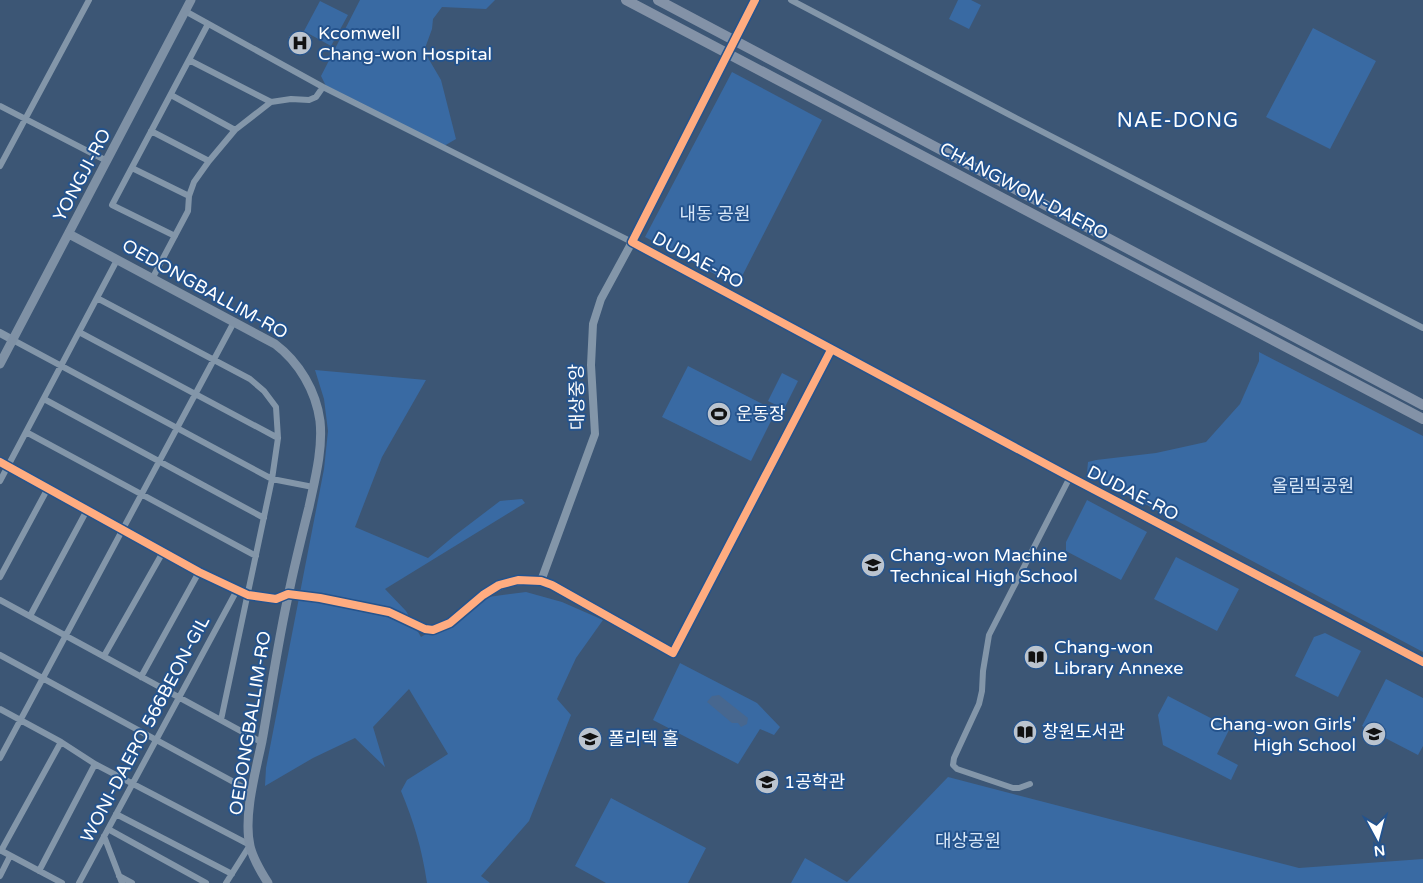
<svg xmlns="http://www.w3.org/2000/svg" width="1423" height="883" font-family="'Varela Round','Noto Sans KR',sans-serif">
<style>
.green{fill:#396aa3}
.water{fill:#47678f}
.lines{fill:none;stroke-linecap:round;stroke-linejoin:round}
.minor{stroke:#8396a9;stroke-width:6}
.tertiary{stroke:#8396a9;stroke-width:8}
.secondary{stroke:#7f91a5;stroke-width:9}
.primary{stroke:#8392a7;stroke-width:10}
.cycleway-casing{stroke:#24538d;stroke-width:11}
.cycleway{stroke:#ffac80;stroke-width:8}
.labels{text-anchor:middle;stroke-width:4;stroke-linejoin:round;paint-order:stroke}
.poi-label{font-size:18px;fill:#fff;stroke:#24538d;text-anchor:start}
.street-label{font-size:18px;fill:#fff;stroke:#24538d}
.park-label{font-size:18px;fill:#d8e7f8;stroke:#24538d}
.quarter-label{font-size:20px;letter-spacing:1px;fill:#fff;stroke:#24538d}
</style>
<rect width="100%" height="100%" fill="#3c5675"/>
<path class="green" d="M360 0H495L486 9 442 7 433 19 432 29 424 51 441 80 456 139 444 146 326 86 321 76Z
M958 0H971L981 5 969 29 949 19Z
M320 1 348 15 331 46 304 31Z
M1313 28 1376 61 1330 149 1266 117Z
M732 72 822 120 737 286 645 237Z
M1259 352 1423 436V652L1087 473 1088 462 1096 460 1156 453 1206 442 1240 404 1259 361Z
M688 366 776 411 751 461 662 417Z
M315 370 426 380 382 457 355 527 428 558 454 536 500 501 522 499 525 503 385 589 406 611 421 637 488 597 526 592 562 602 603 620 576 658 557 699 571 715 529 821 481 876 490 883H427C422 849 414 822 401 791L407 780 448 754 409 689 373 727 385 767 355 738 313 758 265 786 266 768 324 469 328 431 324 399Z
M782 373 798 381 784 409 768 401Z
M1087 500 1147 532 1121 580 1066 551V542Z
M1176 557 1239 589 1217 631 1154 599Z
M1325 633 1361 651 1338 697 1295 676 1314 637Z
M680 663 757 703 780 727 774 735 760 729 738 764 653 720Z
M1386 679 1423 698V746L1418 755 1362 726Z
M1168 696 1230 728 1217 754 1238 765 1231 780 1163 745 1158 715Z
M948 777 1299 868 1423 859V883H791L805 858 847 882Z
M611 798 706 848 688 883H606L575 866Z"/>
<path class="water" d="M719 695 748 718 747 724 741 727 738 723H732L707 702 712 696Z"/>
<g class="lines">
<path class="minor" d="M791 0 1010 115 1423 328
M189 60 271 102
M323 87 632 242
M171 95 235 130
M0 106 107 161
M151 131 209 161
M0 166 89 0
M132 168 189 196
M175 236 112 205 208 24
M152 279 188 211 189 196 194 182 209 161 235 130 271 102 291 99 309 100 316 97 323 87 185 11
M97 298 250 379 264 391 276 407 278 438 272 479 221 720
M79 332 278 438
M13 340 272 479 313 487
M44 399 264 518
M26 432 256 556
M0 462 199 572 248 595 276 599 288 594
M0 481 117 260
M0 577 48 488
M0 600 261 742
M30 616 87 510
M0 655 252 792
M104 656 163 552
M141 677 199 572
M0 709 61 742 95 764 250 845 226 883
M0 758 234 322
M1030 784 1019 788H1013L957 769 953 765 954 758 979 704 982 691 983 671 989 635 1070 477
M116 814 232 874
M108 829 206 883
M104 836 122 883
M0 850 62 883
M1 851 61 742
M39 871 95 764
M0 876 10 856
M119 876 132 883
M79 883 237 590"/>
<path class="tertiary" d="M755 0 632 242 1070 477 1423 662
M0 333 13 340
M541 581 595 434 591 365 593 324 601 299 632 242
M288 594C312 597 336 601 359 606 369 608 380 609 389 612 402 616 421 633 435 630 446 626 455 619 463 611 491 587 514 573 552 585L673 653 831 350"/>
<path class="secondary" d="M69 234 275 344C299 362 316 391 320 421 323 449 315 479 309 507 302 535 295 563 289 592 278 641 271 691 262 741 256 770 243 816 250 846 253 859 261 872 268 883
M0 364 191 0"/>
<path class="primary" d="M626 0 1423 419
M658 0 1423 405"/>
<g class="cycleway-casing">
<path id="cycleway" d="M755 0 632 242 1070 477 1423 662
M0 462 199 572 248 595 276 599 288 594 320 598 389 612 425 629 433 630 450 623 483 595 499 585 518 580 541 581 552 585 673 653 831 350"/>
</g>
<use href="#cycleway" class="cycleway"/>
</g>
<defs>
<g id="hospital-disc" transform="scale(1.25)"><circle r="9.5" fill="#bbc4cf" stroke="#24538d"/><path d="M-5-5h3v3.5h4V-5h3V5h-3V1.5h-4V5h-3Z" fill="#111"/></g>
<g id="stadium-disc" transform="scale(1.25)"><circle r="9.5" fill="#bbc4cf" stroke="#24538d"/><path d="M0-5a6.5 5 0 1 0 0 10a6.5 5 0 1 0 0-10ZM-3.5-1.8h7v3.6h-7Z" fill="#111"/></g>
<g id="school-disc" transform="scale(1.25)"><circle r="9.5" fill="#bbc4cf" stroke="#24538d"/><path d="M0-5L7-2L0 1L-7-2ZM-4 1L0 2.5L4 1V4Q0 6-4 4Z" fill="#111"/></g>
<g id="library-disc" transform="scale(1.25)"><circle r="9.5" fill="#bbc4cf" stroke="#24538d"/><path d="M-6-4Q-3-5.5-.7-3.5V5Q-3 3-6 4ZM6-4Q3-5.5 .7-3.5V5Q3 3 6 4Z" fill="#111"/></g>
<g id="university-disc" transform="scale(1.25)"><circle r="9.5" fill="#bbc4cf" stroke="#24538d"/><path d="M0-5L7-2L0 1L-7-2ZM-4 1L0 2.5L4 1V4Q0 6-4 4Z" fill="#111"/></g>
</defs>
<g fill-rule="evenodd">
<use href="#hospital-disc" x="300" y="43"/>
<use href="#stadium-disc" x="719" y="414"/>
<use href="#school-disc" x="873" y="565"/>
<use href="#library-disc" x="1036" y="657"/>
<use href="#library-disc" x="1025" y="732"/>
<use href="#school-disc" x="1374" y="734"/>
<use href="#university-disc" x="590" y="739"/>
<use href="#university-disc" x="767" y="782"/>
</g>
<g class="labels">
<g class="poi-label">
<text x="318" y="39">Kcomwell<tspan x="318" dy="21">Chang-won Hospital</tspan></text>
<text x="736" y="420">운동장</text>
<text x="890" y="561">Chang-won Machine<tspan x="890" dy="21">Technical High School</tspan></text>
<text x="1054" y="653">Chang-won<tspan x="1054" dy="21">Library Annexe</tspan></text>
<text x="1356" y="730" text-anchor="end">Chang-won Girls'<tspan x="1356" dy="21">High School</tspan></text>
<text x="1042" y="738">창원도서관</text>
<text x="608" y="745">폴리텍 홀</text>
<text x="784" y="788">1공학관</text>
</g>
<g class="street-label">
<text transform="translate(82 175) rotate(-62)" y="6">YONGJI-RO</text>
<text transform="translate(1024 191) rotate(28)" y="6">CHANGWON-DAERO</text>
<text transform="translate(698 260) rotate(28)" y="6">DUDAE-RO</text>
<text transform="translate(205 289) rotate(29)" y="6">OEDONGBALLIM-RO</text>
<text transform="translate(577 397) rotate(-91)" y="6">대상중앙</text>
<text transform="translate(1133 493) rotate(27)" y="6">DUDAE-RO</text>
<text transform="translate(250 723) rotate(-81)" y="6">OEDONGBALLIM-RO</text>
<text transform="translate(145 729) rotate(-62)" y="6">WONI-DAERO 566BEON-GIL</text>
</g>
<g class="park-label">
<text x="715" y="220">내동 공원</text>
<text x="1313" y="492">올림픽공원</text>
<text x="968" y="847">대상공원</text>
</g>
<g class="quarter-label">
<text x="1178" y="127">NAE-DONG</text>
</g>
</g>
<g transform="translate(1378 838) rotate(173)" stroke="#24538d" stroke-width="4" paint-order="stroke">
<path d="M0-4L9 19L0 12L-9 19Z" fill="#ffffff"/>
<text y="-8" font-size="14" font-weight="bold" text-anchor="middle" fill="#ffffff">N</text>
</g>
</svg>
